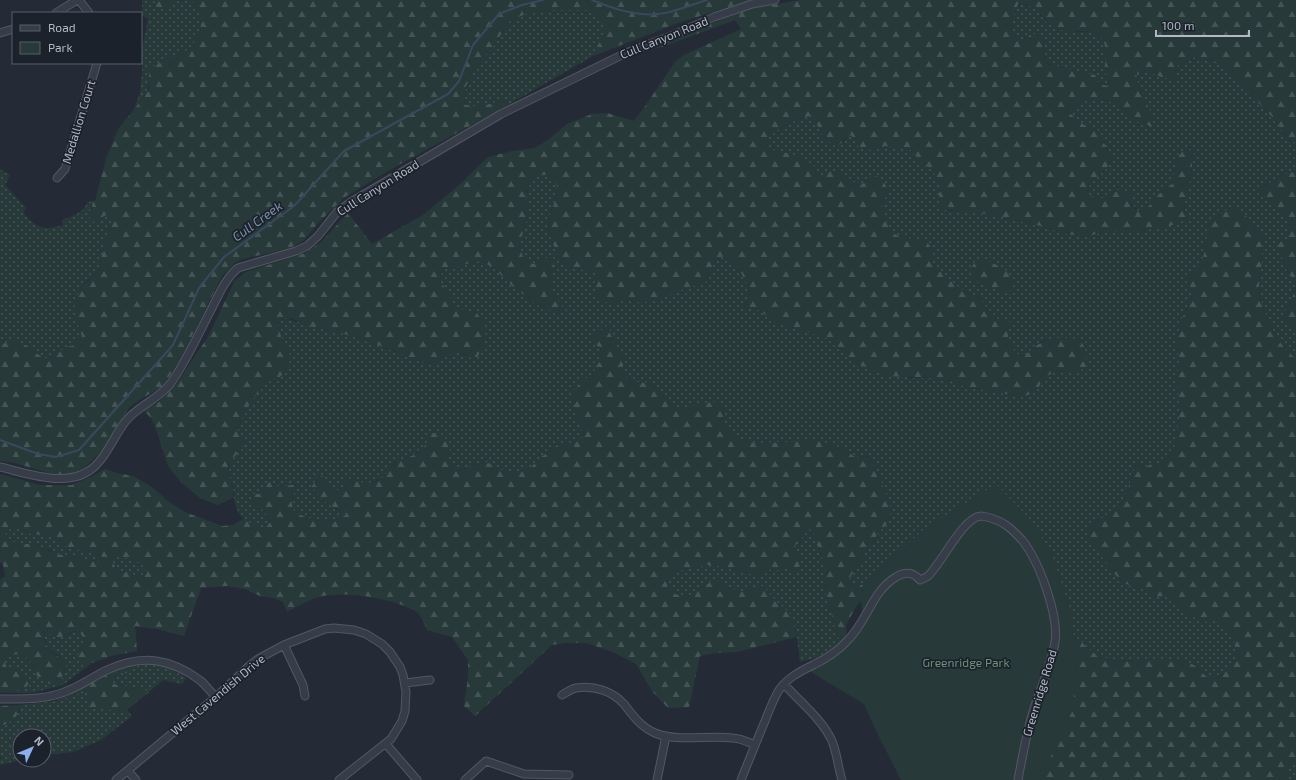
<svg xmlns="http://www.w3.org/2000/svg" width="1296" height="780" font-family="'Exo 2',sans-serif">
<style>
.grass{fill:url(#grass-dots)}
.forest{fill:url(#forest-firs);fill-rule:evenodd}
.green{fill:#28393a}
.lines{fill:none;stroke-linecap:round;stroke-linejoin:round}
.stream{stroke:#3a485e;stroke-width:2}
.minor-casing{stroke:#525862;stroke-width:9}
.minor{stroke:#373d48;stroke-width:7}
.labels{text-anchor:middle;stroke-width:3.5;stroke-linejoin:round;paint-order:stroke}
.street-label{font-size:12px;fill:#b2b8c4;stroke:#1c222c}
.park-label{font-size:12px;fill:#6b9276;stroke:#1c222c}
.water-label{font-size:13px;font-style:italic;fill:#7c8ea9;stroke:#1c222c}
</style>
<defs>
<pattern id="grass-dots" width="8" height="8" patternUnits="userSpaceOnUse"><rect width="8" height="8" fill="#28393a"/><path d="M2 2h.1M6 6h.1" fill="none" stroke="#455455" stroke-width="1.8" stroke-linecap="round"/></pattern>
<pattern id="forest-firs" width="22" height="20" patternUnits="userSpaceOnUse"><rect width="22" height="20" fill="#28393a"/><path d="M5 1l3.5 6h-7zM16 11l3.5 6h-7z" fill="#455455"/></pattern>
</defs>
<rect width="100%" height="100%" fill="#242b37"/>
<path class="grass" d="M142 0H155L154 1 192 0 199 8 202 18 200 30 192 47 183 53 163 60 149 70C150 90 147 94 134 109L140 93 142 72V50L148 18 142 16Z
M1019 2 1035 8 1048 24 1076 32 1091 31 1101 36 1107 48 1106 58 1110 80 1107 86 1062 67 1047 64 1041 34H1031L1020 44 1011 33 1013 17Z
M554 10H593L604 22V35L596 48 593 56 506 106 508 101C493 100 479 110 464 105L466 86 479 62 492 48 510 21 530 12Z
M1195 57 1210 60 1224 68 1235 78 1274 119 1290 141 1296 142V171L1282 175 1256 191 1273 207 1285 215 1291 230 1287 239 1278 241 1286 269 1296 285 1290 303 1282 317 1296 329V359L1285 349 1273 332 1262 305 1259 286 1262 261 1261 249 1264 237 1256 231 1249 219 1230 207 1207 226V237L1203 258 1187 276 1192 296 1181 321 1177 340 1179 361 1177 380 1180 407 1177 440 1172 454 1159 464H1153L1144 467 1137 462C1132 474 1127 497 1119 506 1112 515 1100 519 1090 523L1088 535 1112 572 1126 584 1145 590 1149 597 1166 596 1177 603 1188 614 1220 620 1234 642 1237 659 1219 678 1207 677 1194 665 1180 659H1153L1119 661 1099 657 1086 647 1082 642 1072 637 924 529 875 575 863 585 847 582 877 535 889 521 891 509 884 488 870 456 857 458 837 446 787 442 755 443 737 438 724 423V412L697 404 685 411C670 404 662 396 652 383L633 382 623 376V357L609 332 614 320 593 338 600 347 602 359 596 366 577 421 585 436 577 442 559 444 541 458 530 468 517 472 501 470 487 462 470 466 457 471 448 462 424 448 414 454 394 463 384 477 376 481 365 484 359 483 348 478 343 487 336 491 328 482 320 475 311 487 335 509 348 513C328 528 314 520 294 512L291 500 298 484 279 487 270 481 261 494H251L253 503 264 511 271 521 266 529C248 526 237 517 234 499 233 495 234 491 233 487 231 480 227 471 229 465 231 458 240 451 245 446L237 431 241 420 252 400 270 379 280 377 287 347 282 340 278 325 282 317 322 329 338 332 372 343 425 363 438 362 444 357 457 351 465 356 477 313 465 311 453 306 448 291 439 280 444 268 455 267 479 261 493 267 512 286 539 306 547 308 556 314 567 312C562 306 556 301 553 294 548 284 553 269 554 258H541L533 264 524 260 519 245 527 219 526 194 532 179C539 176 546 172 552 177 565 188 549 210 548 224 548 234 557 257 565 264 575 272 588 267 597 273L595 286 612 303 624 300 638 302 654 301 669 295 677 288 687 291 695 285 706 282 713 263 723 256 737 265 750 290 744 308 759 310 775 322 794 328 827 338 856 363 910 378H934L954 384 1022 397 1034 393 1047 376 1057 371 1071 372 1080 339 1044 340 1036 345 1025 356 1016 354 1008 341 1007 331 999 320 984 305 979 297 962 290 948 279 933 264 930 246 925 239C913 239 895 240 888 229 883 222 883 212 882 204L887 195 869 178 860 186 839 173 818 177 814 166 805 162 768 149 767 139C780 126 792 121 810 116L817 125 824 138 843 142 851 135 859 147 873 150 885 146 900 147 911 150 919 160 931 169 940 183 939 195 946 210 958 212H975L1002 217 1045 227 1066 234 1086 237 1103 232H1138L1187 219C1182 202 1186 196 1190 180 1192 171 1192 161 1194 151L1184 150 1177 157 1172 184 1159 194 1149 206 1139 212 1118 190 1105 199 1086 195 1091 182 1107 168 1112 159 1096 128 1084 125 1068 112 1083 100 1096 98 1109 101 1123 110 1151 113 1138 85 1136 73 1150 72 1161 77 1174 79 1178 65Z
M0 169 10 175 5 185 26 208 23 213C37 228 42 231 63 225L62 220C73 216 83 213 88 202L93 201 90 212 94 222 106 215 112 221 103 248 101 260 99 271 83 284 78 324 82 337 75 345 66 347 56 355 44 359 29 347 0 345Z
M806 527 813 531 817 545 826 568 825 591 838 638 847 640 816 658 800 662 797 637 792 616 777 602 763 587 758 585C731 603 727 577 712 582 706 583 693 594 688 597L675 594 667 586 668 579 672 572 707 565 722 566 735 571 746 572 756 576 765 569 779 570 795 545 801 542 803 533Z
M10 529H19L28 533 57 538 67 547 102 556 99 562 77 557 56 554 50 550 29 544H17L7 538 5 534Z
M118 556C129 559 144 560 147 573L137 577 127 572 116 571 112 561Z
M78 630 85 640 79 649 84 664 92 663 63 685 32 693H7L18 690 25 689 16 669H7L3 661 11 654 23 655 32 664 36 675 59 683 66 669 60 656C48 652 46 643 42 631L59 638Z
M153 664 168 667 186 678 182 684 163 680 149 692C137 685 124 688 111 683L120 673H128L131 669 126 667Z
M81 693H89L90 707C93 707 97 706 100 707 110 708 116 713 127 710L132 716 101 740 73 752 44 755V736H20V760L0 765V759L2 758 0 756V726L6 725 19 712 20 705 56 701Z
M1296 763V780H1285L1288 770Z"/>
<path class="forest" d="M155 0H176L164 9H156Z
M192 0H751L678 23 593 56 596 48 604 35V22L593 10H554L530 12 510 21 492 48 479 62 466 86 464 104C478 110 493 101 508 101L506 106 393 168 345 197 319 222 303 241 288 249 242 259 235 263 222 276 183 354 166 382 160 388 139 400 130 407 123 416 106 447 84 468 76 473 59 476 11 462 0 461V345L14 340 29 347 44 359 56 355 66 347 75 345 82 337 74 310 75 300 83 285 99 271 101 260 103 248 112 221 106 215 94 222H89L93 201H95L106 159 118 129 144 97 149 89V70L163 60 183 53 192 47 200 30 202 18 199 8Z
M800 0H1296V142L1290 141 1274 119 1235 78 1224 68 1210 60 1195 57 1178 65 1175 79 1161 77 1150 72 1136 73 1138 85 1151 113 1153 127 1138 122 1123 110 1109 101 1096 98 1083 100 1068 112 1084 125 1096 127 1112 159 1107 168 1091 182 1086 195 1105 199 1118 190 1131 191V205L1139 212 1149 206 1159 194 1172 184 1177 157 1184 150 1194 151C1192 161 1192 170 1190 179 1188 196 1181 201 1187 219L1173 225 1155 228 1138 232H1103L1086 237 1066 234 1045 227 1002 217 975 212H958L941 208 939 195 940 183 931 169 919 160 911 150 900 147 885 146 873 150 859 147 851 135 836 147 824 138 817 125 809 116C792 121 780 126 767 139L768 149 792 154 814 166 818 177 831 170 839 173 860 186 869 178 878 176C889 187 890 191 882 204 888 236 893 239 925 239L930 246 933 264 948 279 962 290 979 297 984 305 999 320 1012 322C1005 337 1008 340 1016 354L1025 356C1047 334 1051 338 1080 339 1086 350 1089 357 1084 369L1071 372 1057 371 1047 376 1034 393 1022 397 954 384 934 378 887 376 856 363 827 338 794 328 775 322 759 310 744 308 750 290 737 265 723 256 713 263 706 282 695 285 687 291 677 288 669 295 654 301 638 302 624 300 612 303 600 301 595 297 596 273C588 267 575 272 565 264 557 257 548 233 548 224 549 210 565 189 552 177 546 172 539 176 532 179L526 194 527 219 519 245 524 260 533 264 541 258H554C552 286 546 290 567 312L556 314 547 308 539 306 512 286 493 267 479 261 455 267 444 268 439 280 448 291 453 306 465 311 477 313C479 317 484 322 485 327 487 339 482 352 475 360L457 351 444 357 438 362 425 363 372 343 338 332 309 326 293 319 282 317 278 325 282 340 287 347 291 357 287 370 280 377 270 379 252 400 241 420 237 431 245 446 234 457 228 465 229 475 233 489V498L217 505 200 498 181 482 168 466 155 426 151 418 143 410 159 402 176 385 209 335 235 280 246 272 305 253 321 242 348 213 372 244 423 215 458 186 488 157 512 151 535 148 548 140 567 124 592 114 607 113 634 121 643 109 675 62 684 55 741 29 735 20 662 47 641 51 749 9ZM1019 2C1024 4 1032 5 1036 9 1044 17 1046 25 1058 29 1068 33 1079 31 1089 31 1110 33 1106 57 1104 71L1110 80 1107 86 1099 83 1095 75 1047 64 1041 34H1031L1020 44 1011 33 1013 17Z
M1296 171V285C1286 269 1281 259 1278 241L1287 239 1291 229 1285 215 1273 207 1256 191 1282 175Z
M1230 207 1240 211 1249 219 1256 231 1264 237 1261 249 1262 261 1259 286 1262 305 1273 332 1285 349 1296 359V763L1288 770 1285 780H1004L1072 637 1082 642 1086 647 1099 657 1119 661 1153 659H1180L1194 665 1207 677 1219 678 1237 659 1234 642 1220 620 1202 622 1188 614 1177 603 1166 596 1149 597 1145 590 1126 584 1112 572 1087 535 1090 523C1100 519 1112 515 1119 506 1127 497 1132 474 1137 462L1144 467 1153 464H1159L1172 454 1177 440 1180 407 1177 380 1179 361 1177 340 1181 321 1192 296 1187 276 1203 258 1207 237V226Z
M987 260 1006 270 1014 285 1011 290 1006 292 1000 291 979 283 973 278 971 269 975 261Z
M1296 287V329L1282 317 1290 303Z
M615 319 609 332 623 357V376L633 382 652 383C662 396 670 404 685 411L697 404 719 401 724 412V423L737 438 755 443H767L817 440 837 446 857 458 870 456 884 488 891 509 889 521 877 535 847 582 863 585 861 600 856 607 846 625 847 640 838 638 825 591 826 568 817 545 813 531 806 527 803 533 801 542 795 545 801 564 795 574 786 567 779 570 765 569 756 577 746 572 735 571 722 566 707 565 672 572 668 579 667 586 675 594 688 597C692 594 707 583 712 582 727 577 731 603 758 585L763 587 777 602 792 616 797 637 737 652 715 653 700 656 689 707 668 708 652 691 636 664 613 652 586 643H565L552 645 475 716 464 706 468 677V660L452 637 427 630C425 625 421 615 417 612 394 598 340 589 315 598 305 602 296 607 287 612L283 602 274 598 260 596 245 589 227 586 201 588 184 636 157 629 135 626 137 651 111 656 92 663 84 664 78 659 79 649 85 640 78 630 69 633 59 638 42 631C44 638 46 647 52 653 55 655 62 658 67 661L66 668 59 683 51 684 44 682 36 675 32 664 23 655 11 654 4 661 7 668 16 669 25 673 29 683 25 689C16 690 9 693 0 693V580L5 576 3 565 0 562V474L40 485H71L93 476 105 469 117 473 133 476 152 487 169 502 185 512 222 526 233 525 243 519 260 528 265 529 271 521 264 511 253 503 250 494H261L270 481 279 487 298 484 291 500 294 512C313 520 329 528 348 513 328 507 325 502 311 487L321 475 336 491 343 487 348 478C361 483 375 487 385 475 388 471 391 466 395 463 404 457 418 456 424 447 427 442 429 437 431 433H440L451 444 448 462 458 471 470 466 487 462 501 470 517 472 530 468 540 458 559 444 577 442 585 435 577 421 572 391 578 387 581 378H592L596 366 602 359 600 347 593 344V338ZM10 529H19L28 533 57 538 67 547 102 556 99 562 77 557 56 554 42 547 29 544H17L7 538 5 534ZM118 556C129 559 144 560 147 573L137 577 127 572 116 571 113 561Z
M126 667 132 669 128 673H120L111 683C124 688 137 685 149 692L127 710 122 712 109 710 101 707H90L89 693H81L56 701C73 688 105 674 126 667Z
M20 705C18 717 12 723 0 726V706Z"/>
<path class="green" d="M996 484 1030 519 1052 554 1070 608 1076 652 1073 710 1058 738 1045 771 1043 780H901L877 733 864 704 806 669 813 667 863 625 861 600 863 585 875 575 924 529Z"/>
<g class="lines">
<path class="stream" d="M592 0C614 9 640 18 665 13 679 10 693 4 707 0
M0 440 38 454 56 457 79 450 173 345 199 288 224 257 294 206 344 151 448 94 459 81 473 45 499 14 522 5 543 0"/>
<g class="minor-casing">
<path id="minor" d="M79 0 89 13
M56 13 77 0
M0 33 13 29
M57 178 65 169 97 63
M0 467C30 474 74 491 98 463 109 451 115 435 125 422 137 406 158 400 171 383 187 360 200 331 213 306 220 292 226 278 238 268L296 251 307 246 318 236 337 212 351 202 501 114 626 53 671 36 714 17 752 4 775 0
M284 645 303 685 305 696
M405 683 430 680
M784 684C800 702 822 719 832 741 837 753 838 767 842 780
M562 695C567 692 571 689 576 688 594 685 612 691 624 704 633 716 641 727 655 733 676 742 708 735 732 738 740 738 748 742 755 745
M0 699C23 699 48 700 69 690 82 685 94 676 107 670 142 654 171 658 201 681 206 686 211 692 216 697
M386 744 417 780
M128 771 136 780
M116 780 216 697 249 666 258 659 284 645 325 629 334 628 354 630 366 634 382 644 390 652 400 667 403 675 406 692 405 711 402 721 391 739 339 780
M465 780 486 761 524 774 569 775
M657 780 666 736
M741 780C749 760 757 740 765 721 769 711 773 700 779 690 788 677 801 671 815 664 827 658 838 651 847 641 867 622 872 591 896 577 906 571 913 572 920 580 922 579 926 578 928 576 942 563 963 517 981 516 983 516 985 517 987 517 1003 521 1011 528 1022 540 1039 561 1059 615 1055 642 1051 668 1039 690 1032 715 1026 736 1022 758 1018 780"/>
</g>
<use href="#minor" class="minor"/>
</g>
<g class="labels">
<g class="street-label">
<text transform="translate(664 38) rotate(-22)" y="4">Cull Canyon Road</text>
<text transform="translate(79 122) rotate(-73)" y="4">Medallion Court</text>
<text transform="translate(378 188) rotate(-32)" y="4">Cull Canyon Road</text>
<text transform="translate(1040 693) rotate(-73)" y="4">Greenridge Road</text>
<text transform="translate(218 695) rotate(-40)" y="4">West Cavendish Drive</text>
</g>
<g class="park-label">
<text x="966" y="667">Greenridge Park</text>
</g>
<g class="water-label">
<text transform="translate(257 221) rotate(-36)" y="5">Cull Creek</text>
</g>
</g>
<rect x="12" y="12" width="130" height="52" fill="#1c222c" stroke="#585e69"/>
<rect x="20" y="25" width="20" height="6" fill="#373d48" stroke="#585e69"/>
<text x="48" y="32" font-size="12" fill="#b2b8c4">Road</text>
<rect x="20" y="42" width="20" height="12" fill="#28393a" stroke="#585e69"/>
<text x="48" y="52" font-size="12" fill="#b2b8c4">Park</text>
<g transform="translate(32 748) rotate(46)"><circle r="19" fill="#1c222c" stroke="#585e69"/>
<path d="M0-3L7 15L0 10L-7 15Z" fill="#8eafec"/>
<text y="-6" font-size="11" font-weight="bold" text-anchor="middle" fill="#b2b8c4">N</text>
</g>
<path d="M1156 30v6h93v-6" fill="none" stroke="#b2b8c4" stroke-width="2"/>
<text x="1162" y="30" font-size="12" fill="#b2b8c4" stroke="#1c222c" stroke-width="3" paint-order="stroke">100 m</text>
</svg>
